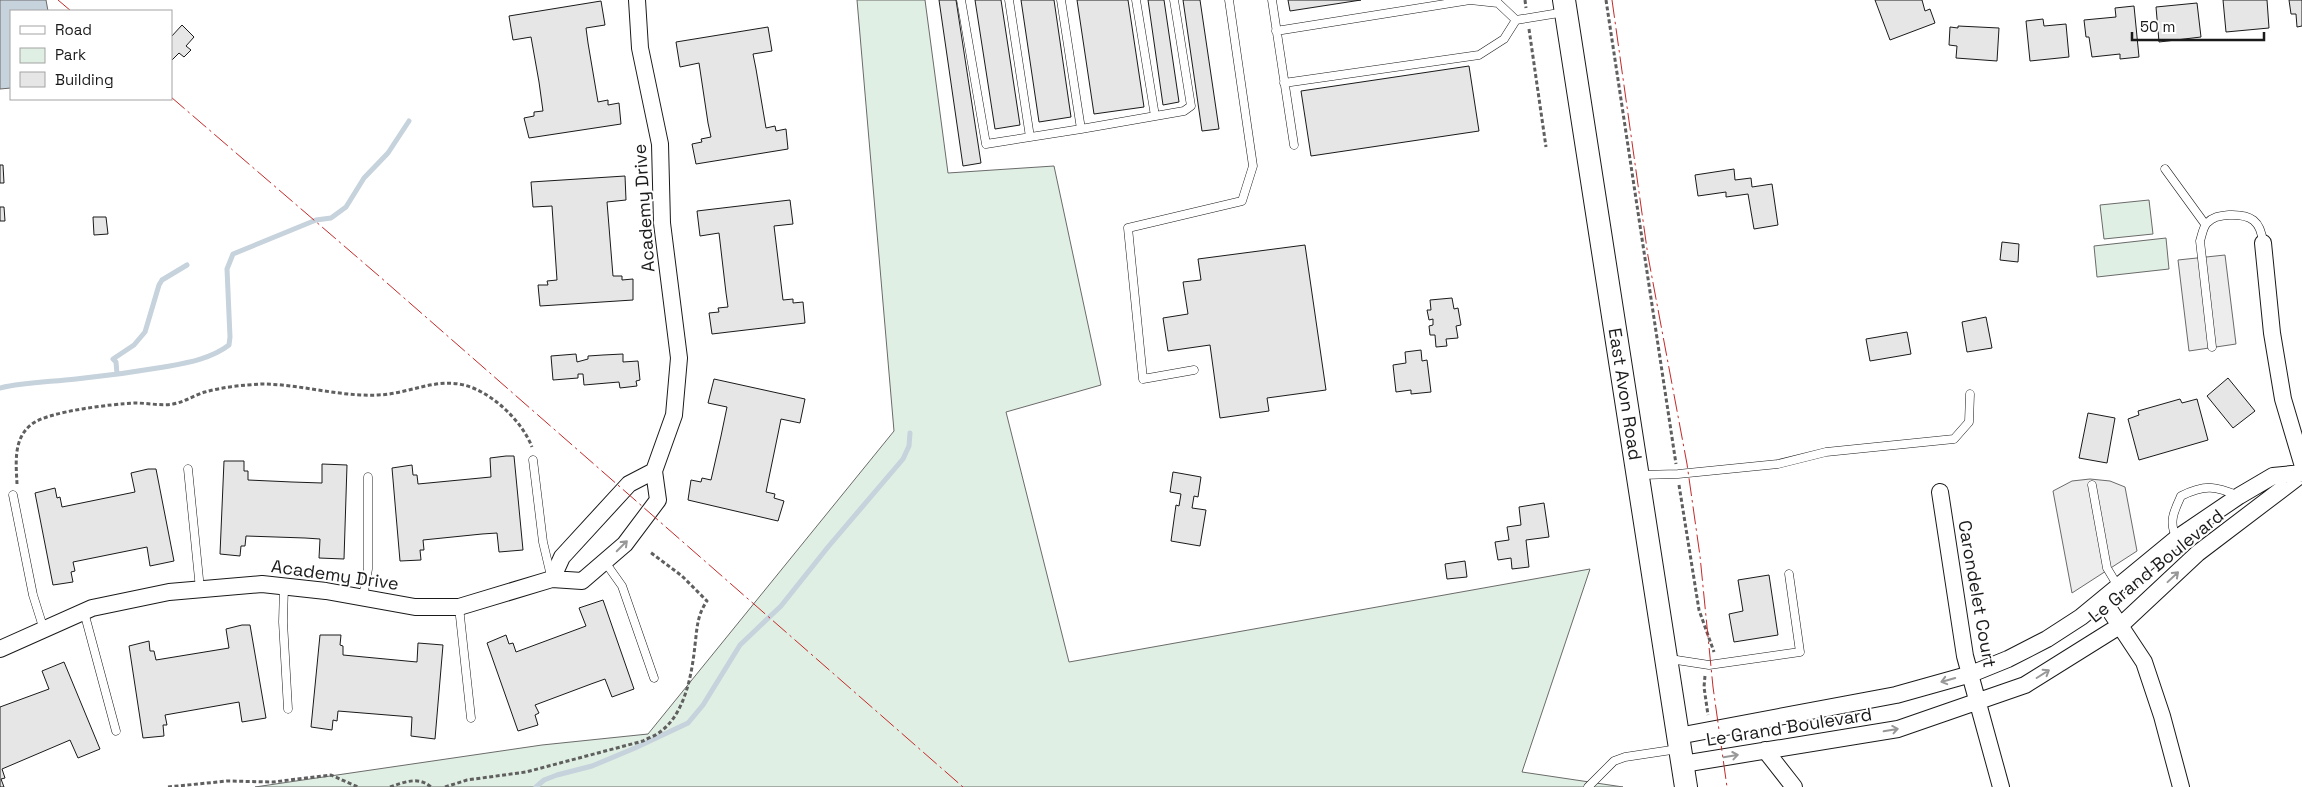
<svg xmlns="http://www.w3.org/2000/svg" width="2302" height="787" font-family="'Space Grotesk',sans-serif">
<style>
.green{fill:#e0efe3;stroke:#6a6a6a}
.parking{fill:#ededed;stroke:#6a6a6a}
.water{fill:#c6d2dc;stroke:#6a6a6a}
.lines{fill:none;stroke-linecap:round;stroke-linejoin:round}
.stream{stroke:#c6d2dc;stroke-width:5}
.building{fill:#e6e6e6;stroke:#1a1a1a}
.service-casing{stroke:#1a1a1a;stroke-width:9}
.minor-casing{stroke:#1a1a1a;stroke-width:18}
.secondary-casing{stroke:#1a1a1a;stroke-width:24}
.path{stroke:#5f5f5f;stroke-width:3;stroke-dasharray:4 2.5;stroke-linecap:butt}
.service{stroke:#fff;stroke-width:8}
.minor{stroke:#fff;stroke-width:16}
.secondary{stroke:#fff;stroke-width:22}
.power{stroke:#c62828;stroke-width:1;stroke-dasharray:18 4 2.5 4;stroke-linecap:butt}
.oneway{stroke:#989898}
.labels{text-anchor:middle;stroke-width:4;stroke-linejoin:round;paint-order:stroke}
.street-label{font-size:18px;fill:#1a1a1a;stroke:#fff}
</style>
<rect width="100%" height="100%" fill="#fff"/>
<path class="green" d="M857 0H925L948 173 1054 166 1101 385 1006 412 1069 662 1590 569 1522 772 1623 787H255L542 745 648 734 894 431Z
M2149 200 2153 234 2104 239 2100 205Z
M2166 238 2169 269 2097 277 2094 246Z"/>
<path class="parking" d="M2225 255 2236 344 2189 351 2178 260Z
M2090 479 2110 481 2125 487 2137 551 2072 593 2053 491 2072 481Z"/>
<path class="water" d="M0 0H46L48 11H11V88L0 89Z"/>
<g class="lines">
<path class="stream" d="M117 374 116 362 113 359 134 345 145 332 159 285 162 280 187 265
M0 388C25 382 51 382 76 379 106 376 135 372 164 367 186 363 211 359 229 345L230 337 227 269 233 254 316 220 331 218 346 207 364 178 388 153 409 121
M536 787 544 780 557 775 592 766 635 748 688 723 703 705 740 645 781 606 828 547 903 459 909 446 910 433"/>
</g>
<path class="building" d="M939 0H956L981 163 963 166Z
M975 0H1001L1020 125 995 129Z
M1021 0H1054L1071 117 1039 122Z
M1077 0H1128L1144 107 1094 114Z
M1148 0H1164L1179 102 1163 105Z
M1183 0H1200L1219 129 1202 131Z
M1288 0H1361L1290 11Z
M1875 0H1922L1925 11 1930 9 1935 23 1890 40Z
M2223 0H2267L2269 28 2226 32Z
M2289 0H2302V26L2297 27 2296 14H2291Z
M601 1 605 25 586 28 588 43 598 102 608 100V105L619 103 621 124 529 138 524 118 534 116V112L543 111 539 82 531 37 513 40 509 16Z
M2197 3 2201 37 2159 42 2156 7Z
M2134 6 2139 57 2120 59V54L2092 57 2089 37H2086L2084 20 2116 17 2115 8Z
M2043 19 2044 26 2066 24 2069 57 2030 61 2026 21Z
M182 25 194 37 186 46 191 50 184 57 179 53 171 61V37Z
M1958 26 1999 28 1997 61 1956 58 1957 46 1949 45 1950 27 1958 28Z
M768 27 772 51 753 54 756 69 766 128 775 126 776 131 786 129 788 149 696 164 692 144 702 142 701 139 711 137 708 123 699 63 680 67 676 42Z
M1469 66 1479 131 1311 156 1301 91Z
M0 165H3L4 183H0Z
M1734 169 1735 180 1751 178 1752 187 1772 184 1778 225 1754 229 1748 194 1726 197V192L1698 196 1695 175Z
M625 176 626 200 607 202 613 276H622V280L633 279V300L540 306 538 285H548L547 281 557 280 552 206 533 207 531 182Z
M790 200 793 224 774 226 783 300 793 299V303L803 302 805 323 712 334 709 313 719 312 718 308 728 307 726 293 719 233 700 236 697 211Z
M0 207H4L5 221H0Z
M93 217H106L108 234 94 235Z
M2002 242 2019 244 2018 262 2000 260Z
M1305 245 1326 390 1267 398 1269 411 1220 418 1210 345 1168 351 1163 318 1188 314 1183 282 1201 280 1198 259Z
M1452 298 1454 309 1458 308 1461 325 1456 326 1458 338 1446 339 1447 346 1436 347 1435 335H1430L1429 326 1433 325V319L1429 320 1427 310H1431L1430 300Z
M1986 317 1992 348 1967 352 1962 322Z
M1907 332 1911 354 1870 361 1866 339Z
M1421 350 1422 361 1427 360 1431 392 1411 394V390L1396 392 1393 365 1406 363 1405 352Z
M576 354 577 362 588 359V356L603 355 623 354V362L638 361 640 380 636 381 637 386 620 388 619 382 584 385 583 374H578V378L553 380 551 356Z
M2228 378 2255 411 2233 428 2207 396Z
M714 379 805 399 800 423 781 419 778 434 766 492 775 494 774 498 784 501 778 521 688 500 691 480 701 482 702 478 711 480 721 436 727 407 708 403Z
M2180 399 2182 403 2197 399 2208 440 2139 460 2128 419 2139 415 2138 411Z
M2088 413 2115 418 2107 463 2079 458Z
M506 456H514L523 550 499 552 497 533 482 534 423 540 424 550H420L421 560 400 561 392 468 412 465 413 475H417L418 484 491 477 490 458Z
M224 461H244V471H248V480L292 482 322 483V464L347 465 344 559 319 558 320 539 305 538 246 536 245 546H241L240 556 220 554Z
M148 469H156L174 561 150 566 147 547 73 562 75 571 71 572 73 582 53 585 35 493 55 488 57 498 60 497 62 507 135 492 131 473Z
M1173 472 1201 477 1198 497 1194 496 1192 508 1206 510 1200 546 1171 541 1176 505 1179 506 1181 494 1170 492Z
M1544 503 1549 537 1526 540 1529 567 1512 569 1511 558 1498 560 1495 542 1509 540 1507 527 1521 525 1519 507Z
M1465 561 1467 577 1447 579 1445 564Z
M1769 575 1778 635 1734 642 1729 614 1743 611 1738 580Z
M603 600 634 689 612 697 605 679 591 684 535 705 539 713 535 715 538 725 518 731 487 643 506 635 509 644 513 643 516 652 586 626 579 608Z
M242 625H250L266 718 242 722 239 702 165 715 167 725H163L164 736 143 738 129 646 149 641 150 651H154L156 660 229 648 226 629Z
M320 635H341L340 645 343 646V655L417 662 418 643 443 645 435 739 411 736 412 717 338 711 337 721 333 720 332 730 311 727Z
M64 662 100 749 78 758 70 740 2 769 5 778 1 779 4 787H0V707L49 689 42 671Z"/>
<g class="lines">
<g class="service-casing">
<path id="service" d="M961 0 986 144 1081 129 1061 0
M1009 0 1030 137
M1136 0 1155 116
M1272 0 1294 145
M1470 0 1498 3 1516 20
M1276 31 1470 0
M1284 83 1479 55 1504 39 1516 20 1565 12
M1081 129 1184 111 1191 106 1174 0
M2165 169 2205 224
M2212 347 2200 241C2202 235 2203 227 2207 223 2214 216 2220 216 2229 215 2251 214 2261 221 2263 243
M1194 370 1143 379 1128 228 1242 201 1253 166 1229 0
M533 460 543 542 551 576
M188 469 200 589
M1640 475 1678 474 1778 464 1826 452 1954 439 1969 422 1970 394
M2092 485 2107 568 2119 588
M13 495 33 595 44 630
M2177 538C2168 523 2174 511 2181 496 2205 484 2215 486 2239 496
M605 562 622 586 654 678
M284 586 283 622 288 709
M363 597 368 569V477
M459 607 471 718
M84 612 116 731
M1670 659 1709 665 1800 652 1789 574
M1588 787 1614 761 1625 757 1678 749"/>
</g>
<g class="minor-casing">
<path id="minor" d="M2263 243 2272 333 2283 399 2302 463
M1940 492 1965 656 2001 787
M552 579 562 557 629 484 654 471
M2103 600 2144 662 2162 716 2181 787
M0 649 92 608 169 592 262 584 326 591 415 607H459L552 579 582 581 625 544 658 500 654 471 674 415 679 358 662 223 660 144 640 48 637 0
M1678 736 1896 695 1971 674 2008 659 2047 639 2081 617 2177 538 2239 496 2273 476 2302 473
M1765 750 1794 787
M1683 764 1898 729 2025 685 2121 625 2198 553 2302 474"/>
</g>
<g class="secondary-casing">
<path id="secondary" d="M1564 0 1686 787"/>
</g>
<path class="path" d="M1525 0 1526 8
M1606 0 1676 464
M1529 29 1546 147
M17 484C16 463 13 438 32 424 49 411 113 404 135 403 148 403 161 406 173 404 185 402 194 395 205 392 222 387 244 385 261 384 301 384 339 397 378 395 408 394 434 378 464 385 492 392 522 421 532 447
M1679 485 1699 610 1714 652
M1705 676 1704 687 1708 715
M168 787 227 781 273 782 331 775 358 787
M390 787C405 782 418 776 431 787
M445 787 467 780 526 772 643 741C648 738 655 736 660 732 685 714 692 674 695 645 697 629 697 615 707 601L682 576 650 552"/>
<use href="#service" class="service"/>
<use href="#minor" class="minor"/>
<use href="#secondary" class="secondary"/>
<path class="power" d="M58 0 71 11
M1612 0 1648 256 1687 464 1700 556 1713 687 1727 787
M171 97 379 276 963 787"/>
</g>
<defs><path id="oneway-shaft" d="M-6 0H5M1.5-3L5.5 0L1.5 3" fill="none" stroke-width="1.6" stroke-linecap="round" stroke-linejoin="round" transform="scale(1.25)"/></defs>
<g class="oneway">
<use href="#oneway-shaft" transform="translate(622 546) rotate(-45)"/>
<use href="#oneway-shaft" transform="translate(2173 577) rotate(-43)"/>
<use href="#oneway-shaft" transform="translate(2043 674) rotate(-32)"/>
<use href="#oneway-shaft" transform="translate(1948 680) rotate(164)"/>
<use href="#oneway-shaft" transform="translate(1891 730) rotate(-10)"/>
<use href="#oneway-shaft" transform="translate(1731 756) rotate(-9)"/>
</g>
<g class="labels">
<g class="street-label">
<text transform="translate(644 208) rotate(-94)" y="6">Academy Drive</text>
<text transform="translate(1625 394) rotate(81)" y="6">East Avon Road</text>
<text transform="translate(2156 566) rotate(-39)" y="6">Le Grand Boulevard</text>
<text transform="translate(335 575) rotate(8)" y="6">Academy Drive</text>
<text transform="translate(1977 594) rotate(80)" y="6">Carondelet Court</text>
<text transform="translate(1789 727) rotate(-9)" y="6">Le Grand Boulevard</text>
</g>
</g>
<rect x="10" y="10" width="162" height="90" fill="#ffffff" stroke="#a3a3a3"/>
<rect x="20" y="26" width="25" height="8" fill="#ffffff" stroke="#a3a3a3"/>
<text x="55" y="35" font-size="15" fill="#1a1a1a">Road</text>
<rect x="20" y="48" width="25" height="15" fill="#e0efe3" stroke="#a3a3a3"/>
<text x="55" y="60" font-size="15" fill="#1a1a1a">Park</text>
<rect x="20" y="72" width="25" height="15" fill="#e6e6e6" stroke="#a3a3a3"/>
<text x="55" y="85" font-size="15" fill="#1a1a1a">Building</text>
<path d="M2132 32v8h132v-8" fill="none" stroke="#1a1a1a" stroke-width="2.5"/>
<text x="2140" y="32" font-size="15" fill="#1a1a1a" stroke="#ffffff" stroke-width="4" paint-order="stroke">50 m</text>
</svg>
